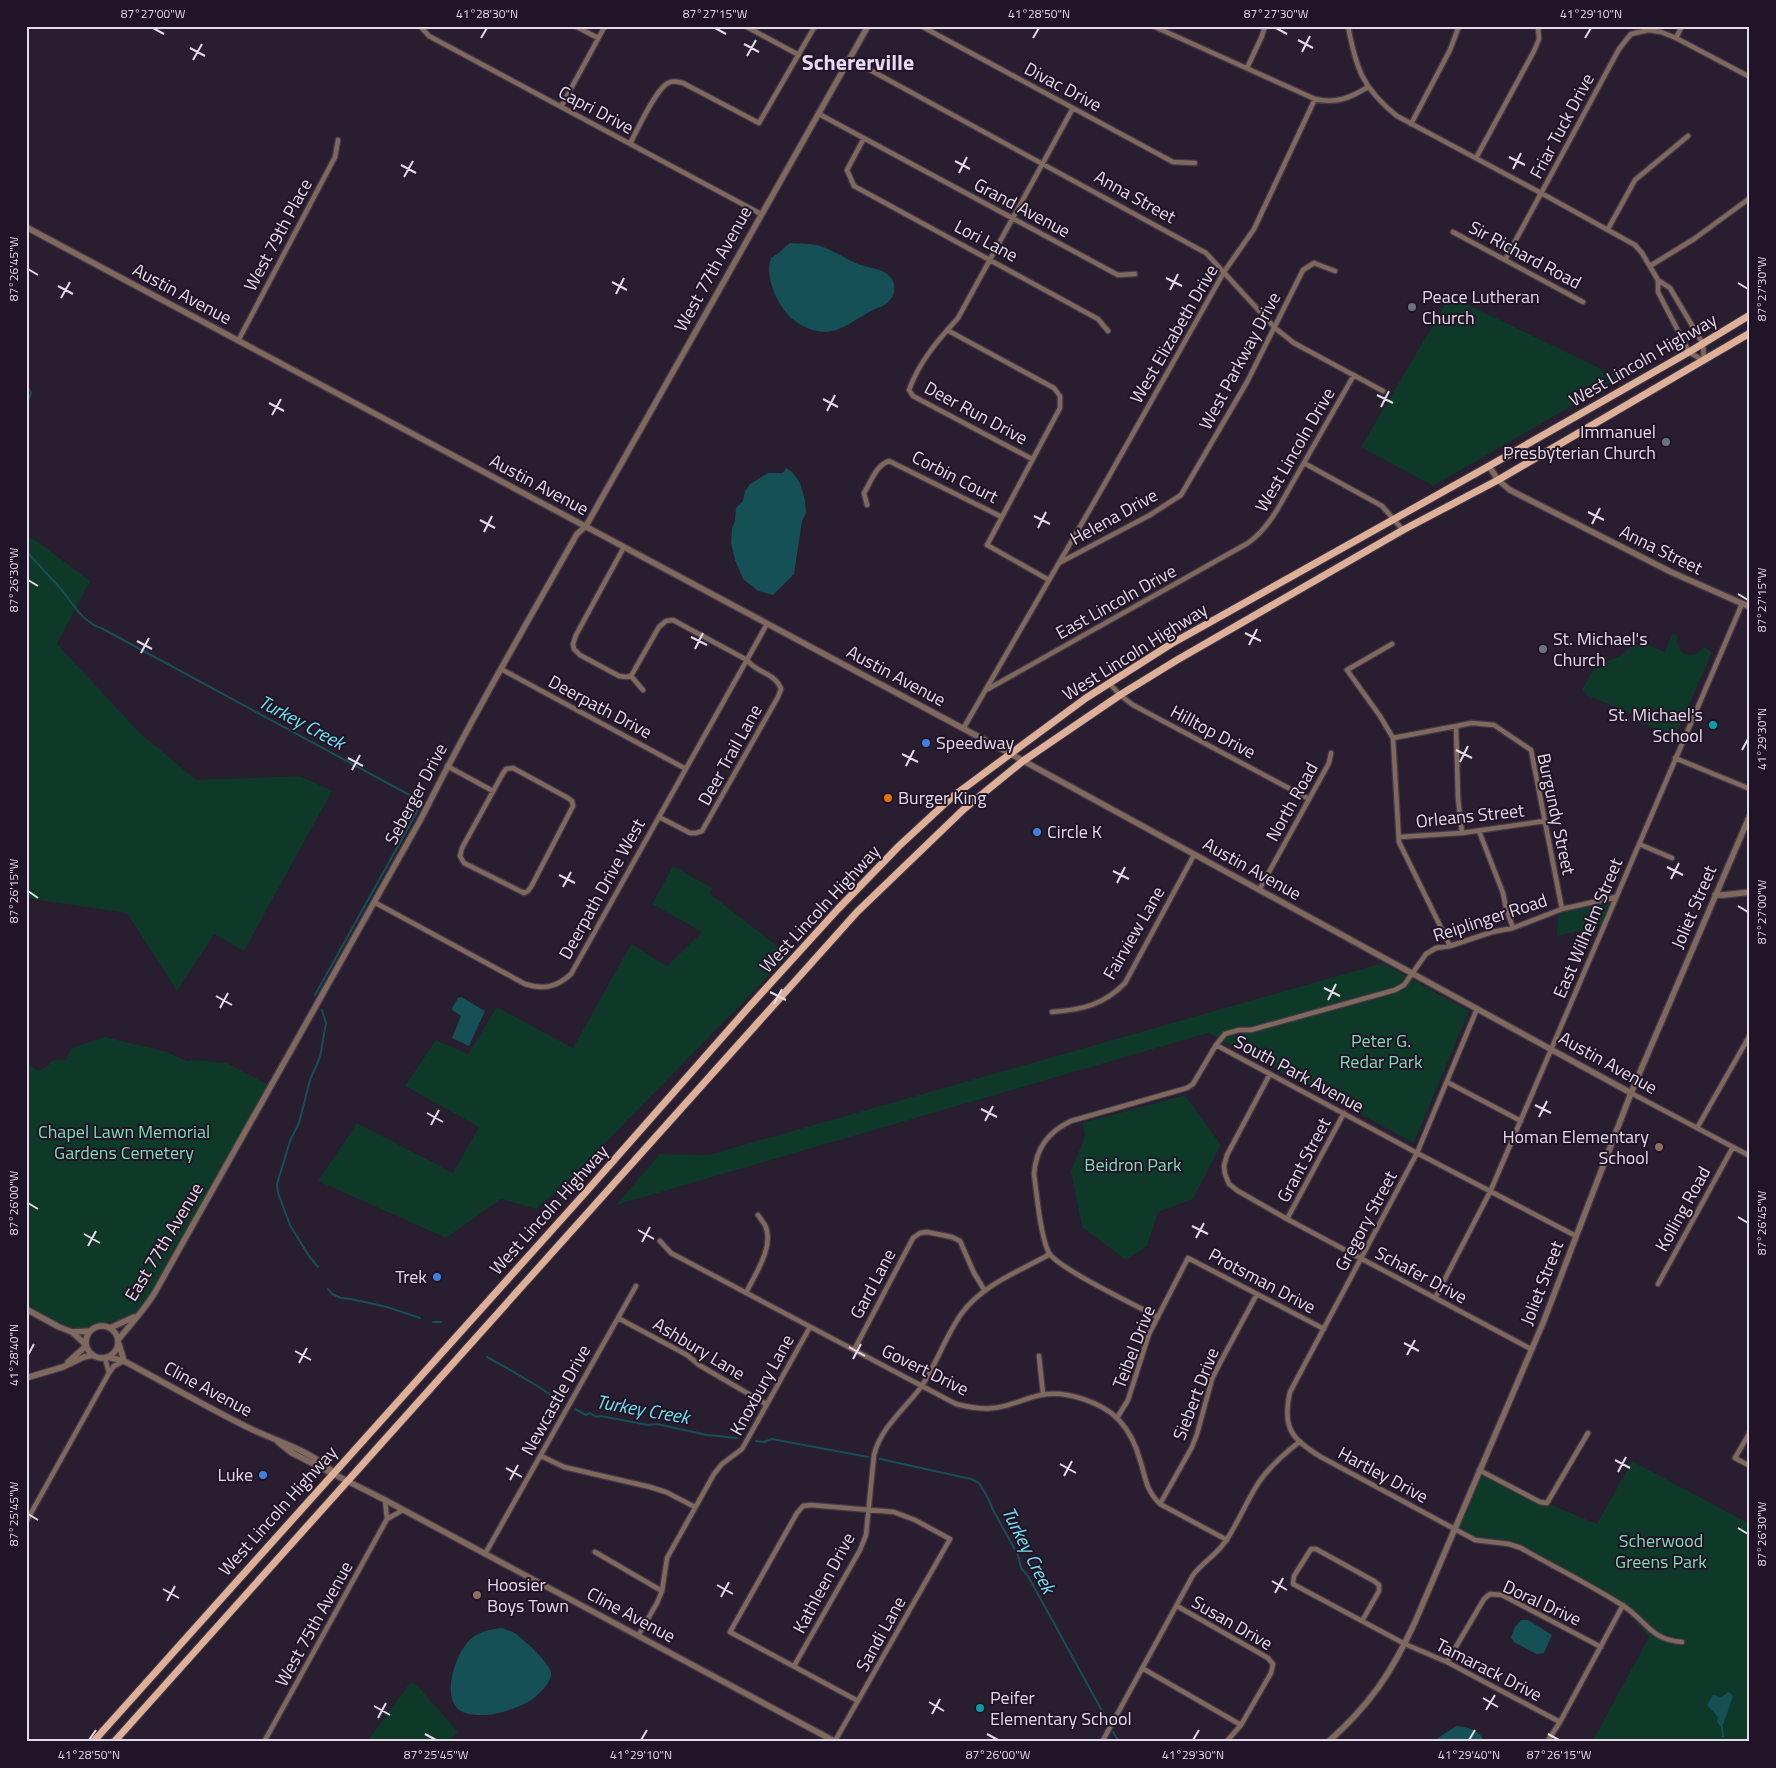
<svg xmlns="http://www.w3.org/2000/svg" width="1776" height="1768" font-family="'Titillium Web',sans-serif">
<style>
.green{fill:#0e3827}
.water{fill:#145056}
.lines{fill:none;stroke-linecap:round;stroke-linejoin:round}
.stream{stroke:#145056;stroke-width:2}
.minor-casing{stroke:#43374a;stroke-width:7}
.tertiary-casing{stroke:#43374a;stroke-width:8}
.primary-casing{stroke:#43374a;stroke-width:9}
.minor{stroke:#7f695d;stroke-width:4.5}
.tertiary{stroke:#7f695d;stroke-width:5.5}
.primary{stroke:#deb098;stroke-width:7}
.ticks{fill:none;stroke:#e3dae8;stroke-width:2}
.worship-dot{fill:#6b7280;stroke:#201426;stroke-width:2}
.culture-dot{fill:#0f9aa8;stroke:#201426;stroke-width:2}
.shop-dot{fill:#3f7fe0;stroke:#201426;stroke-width:2}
.food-dot{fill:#e8710a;stroke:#201426;stroke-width:2}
.education-dot{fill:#8d6e63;stroke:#201426;stroke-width:2}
.labels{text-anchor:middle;stroke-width:4;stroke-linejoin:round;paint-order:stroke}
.street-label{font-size:18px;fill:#e3dae8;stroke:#201426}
.poi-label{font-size:18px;fill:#e3dae8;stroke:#201426;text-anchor:start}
.park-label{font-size:18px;fill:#80dab2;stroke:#201426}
.water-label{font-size:19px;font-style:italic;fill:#6ee0eb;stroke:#201426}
.district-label{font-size:22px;font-weight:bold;fill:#ead9f4;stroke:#201426}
.neatline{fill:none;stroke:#e3dae8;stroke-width:2}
.ticks-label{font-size:12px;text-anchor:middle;fill:#e3dae8}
</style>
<rect width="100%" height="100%" fill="#291d30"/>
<path class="green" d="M1450 296 1620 378 1433 486 1361 447Z
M26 539H34L90 581 57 644 139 732 196 780 300 776 332 791 244 951 214 934 177 991 127 913 26 898Z
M1672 634 1677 636C1675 654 1692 662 1704 647L1712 652 1675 737 1641 723 1642 718 1586 695 1587 693 1582 690 1596 664C1600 665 1619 657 1623 654 1629 649 1633 644 1640 641L1665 652Z
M673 866 712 888 710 894 789 955 572 1177 536 1209 501 1199 446 1238 318 1181 357 1123 453 1173 479 1127 405 1086 436 1040 468 1054 497 1007 573 1048 631 944 667 966 702 932 652 904Z
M1616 897 1604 925 1557 936 1559 910 1584 902Z
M1383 963 1469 1011 1414 1143 1208 1033 616 1205 660 1154 708 1155Z
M105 1037 167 1052 187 1061 195 1060 226 1063 269 1085 145 1304C131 1317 122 1320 103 1323 98 1324 93 1327 88 1328 65 1331 46 1317 26 1306V1060L36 1070C44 1070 48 1066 53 1060H66L72 1048Z
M1185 1095 1221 1145 1193 1199 1158 1212 1147 1246 1126 1260 1082 1227 1071 1171 1085 1136 1082 1123Z
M1632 1461 1750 1524V1742H1592L1649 1637 1623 1605 1521 1548 1475 1540 1454 1529 1479 1470 1540 1502 1547 1503 1597 1524Z
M410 1683 416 1684 458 1732 447 1742H376L369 1739Z"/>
<path class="water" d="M790 243C800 244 811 243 820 246 834 250 845 259 858 264 870 269 883 267 892 279 896 285 895 295 890 300 885 307 878 307 871 311 847 324 833 340 805 327 793 321 787 315 780 304 772 290 766 273 771 258 779 254 783 248 790 243Z
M786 468 792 472 800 483 805 500 806 513 802 521 794 574 773 595 758 591 743 579 735 560 731 543 732 528 735 521 736 508 743 501 745 491 750 484 768 473H783Z
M461 997 485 1011 469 1046 452 1038 461 1016 452 1010V1008L458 998Z
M1521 1620H1528L1552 1635 1544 1653 1536 1654 1514 1642 1511 1637 1515 1627Z
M502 1628C506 1630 512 1631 516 1634 524 1640 550 1663 551 1673 552 1682 540 1693 534 1698 524 1706 500 1714 487 1715 478 1715 466 1716 458 1709 441 1694 457 1649 473 1637 482 1631 491 1629 502 1628Z
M1729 1692 1733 1696 1723 1725 1724 1737H1722L1721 1727 1717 1722 1718 1717 1707 1705 1713 1695 1721 1697Z
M1456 1726C1467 1727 1481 1730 1484 1742H1432Z"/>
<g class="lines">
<path class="stream" d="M26 384 31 393 26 407
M26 551C38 564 49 576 61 589 74 605 82 622 103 629L415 798 418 803 417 812 315 995
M318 1267 309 1256 290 1225 278 1193 277 1184 290 1141 299 1123 310 1080 320 1057 326 1023 322 1010
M328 1289 332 1294 341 1298 351 1299 387 1307 420 1318
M433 1322H441
M487 1357C513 1371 538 1386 562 1402
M575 1409 586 1415 590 1413 596 1417 601 1416 648 1425 657 1424 707 1435 737 1438
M756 1441 764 1442 772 1439 868 1457
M880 1459 971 1479 979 1483 988 1498 993 1510 1018 1555 1021 1568 1028 1576 1106 1718
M1113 1732 1119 1742"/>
<g class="minor-casing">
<path id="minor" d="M420 26 429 36 761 214
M575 26 598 38
M745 26 799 55
M921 26 1173 162 1195 163
M1153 26 1315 99C1336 104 1350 98 1368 87
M1348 26C1356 68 1362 88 1397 116L1541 193 1635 245 1642 253 1658 280 1670 288 1703 344 1704 361
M1676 38 1682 26
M850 59 1206 253 1275 328 1294 343 1383 391
M1247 68 1262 36 1265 26
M561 107 605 26
M819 114 1118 275 1135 274
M1411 124 1450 50 1459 26
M864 138 847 170 854 186 1098 319 1108 331
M630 144C637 130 656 89 668 83 673 80 678 82 683 83L759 123 815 26
M1476 158 1534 51 1539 39 1538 26
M1608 229 1635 180 1688 136
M1453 232 1583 302
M1505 260 1619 49 1631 34 1649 30 1661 32 1676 38 1750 77
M1650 266 1694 239 1750 198
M1658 280V292L1689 352 1704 361
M947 330 1054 388 1060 396V408L987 545 1049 580
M238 341 335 157 338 140
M1032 459 913 396 909 390C919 362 938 340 958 318L1073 108
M1304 463 1382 506 1403 530
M867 505 864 493C871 482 876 465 889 461L1002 517
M624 547 576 635 573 644 574 649 580 655 619 676 626 677 631 676 659 627 666 621 673 620 747 660C756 673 776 673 781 689L778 697 702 831 696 833H690L659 817
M1059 563 1150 515 1181 495 1247 382 1303 270 1314 263 1335 271
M1392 644 1347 670 1380 716 1393 738 1399 842 1450 946
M501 669 686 769
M631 676 643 690
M1109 683 1120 695 1133 705 1309 799
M988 689 1248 543C1261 534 1269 523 1277 510L1354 375
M1456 726 1458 798 1462 833
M963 729 1104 485 1224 272 1254 229 1315 99
M1393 738 1472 723 1494 725 1531 750 1562 909
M1675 758 1750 789
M447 766 493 791
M513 768 568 798 572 801 573 806 531 887 528 891 524 893 464 863 460 856 462 848 502 775 506 769Z
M1479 831 1503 893 1506 908 1513 928
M1399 837 1462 833 1545 821
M1639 844 1672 858
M1259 890 1329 763 1331 753
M374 902 525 984C544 990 557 987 571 974L767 624
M1477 1009 1417 1153 1290 1392C1282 1427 1291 1439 1321 1457L1475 1540 1509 1544 1521 1548C1554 1567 1589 1584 1622 1605 1646 1620 1650 1640 1682 1642
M1052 1012C1081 1010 1104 1005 1125 983L1194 855
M1216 1045 1417 1153 1576 1236
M1270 1074 1227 1155 1224 1166 1225 1174 1229 1184 1238 1191 1287 1219 1531 1349
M1447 1082 1521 1121
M1631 1093 1750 1156
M1697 1128 1750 1035
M1287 1219 1344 1113
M660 1241 671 1253 956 1404C968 1407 981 1410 993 1408 1009 1407 1025 1398 1041 1395 1065 1390 1102 1402 1119 1420 1129 1431 1136 1445 1140 1460 1146 1478 1145 1489 1160 1504L1227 1540
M1658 1284 1733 1147
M746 1293C755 1274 775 1246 765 1225 763 1222 760 1218 758 1215
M1435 1298 1490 1192 1742 604
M1158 1317C1137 1306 1059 1269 1049 1253 1040 1235 1037 1195 1034 1174 1036 1148 1048 1132 1071 1121L1187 1088 1193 1084 1216 1045 1225 1034 1239 1030H1251L1395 990 1404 985 1426 954 1436 948 1450 946 1492 932 1513 928 1562 909 1616 897
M618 1318 687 1355 699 1365 766 1404
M854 1350 913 1238 920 1233 927 1232 952 1237 960 1241 974 1273 985 1291
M1039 1356 1043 1394
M105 1358 109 1373
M1117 1418 1128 1400 1149 1334 1188 1258 1324 1329
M1750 1432 1735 1458 1750 1466
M541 1456 564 1467 650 1487 666 1492 695 1507
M1479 1470 1540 1502 1547 1503 1588 1433
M385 1500 387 1519
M1160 1504 1192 1447 1197 1434 1212 1379 1221 1361 1257 1294
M26 1522 109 1373 114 1366 124 1361
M1311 1549H1316L1374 1581 1379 1585V1591L1362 1621 1293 1584 1294 1576Z
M595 1552 662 1591
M485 1554 636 1286
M1177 1606 1268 1658 1273 1664 1271 1673 1241 1725 1226 1742
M1362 1621 1405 1644 1447 1662 1560 1722
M638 1636 657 1603 662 1591 667 1558 714 1474 722 1464 742 1449 810 1327
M1447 1662 1484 1599 1490 1594 1502 1595 1601 1647
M794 1666 860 1550 866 1535 874 1455C881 1427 904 1410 921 1387 937 1364 945 1336 962 1313 982 1285 1020 1271 1050 1254
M1142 1668 1241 1725
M835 1741 950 1539 915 1520 894 1512 811 1505 803 1506 797 1513 730 1632 858 1701
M264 1742 387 1519 403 1510
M1102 1742 1193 1575C1203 1562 1218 1554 1227 1539 1239 1521 1247 1500 1259 1482 1270 1466 1284 1454 1299 1442
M1547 1742 1560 1722 1623 1605"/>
</g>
<g class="tertiary-casing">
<path id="tertiary" d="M26 227 1009 753 1631 1093
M1489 466 1498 480 1510 490 1671 572 1750 607
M1715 895H1724L1750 892
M26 1309 59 1327 72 1332 90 1331
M86 1342a16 16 0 1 1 32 0a16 16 0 1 1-32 0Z
M110 1328 134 1317
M72 1332 86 1345
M118 1340C130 1325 144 1310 154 1294L422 817C470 721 524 628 577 534L586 526 868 26
M119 1344 124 1361
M107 1357 124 1361C165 1383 205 1406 247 1427 275 1441 308 1449 332 1471
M68 1362 86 1346
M26 1378 63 1367 84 1357 93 1355
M278 1442 292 1453 385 1500 836 1742
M1328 1742C1370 1705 1392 1672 1415 1622L1543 1323 1631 1093 1750 815"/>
</g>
<g class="primary-casing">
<path id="primary" d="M93 1742 585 1193 748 1008 838 909 899 846 952 797 1086 698 1171 644 1489 466 1689 352 1750 315
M114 1742 857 912 964 809 1023 761 1120 695 1177 660 1403 530 1498 480 1750 333"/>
</g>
<use href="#minor" class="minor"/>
<use href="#tertiary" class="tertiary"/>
<use href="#primary" class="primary"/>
</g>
<path class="ticks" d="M153 28 164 34M715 28 726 34M1276 28 1287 34M481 38 487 28M1033 38 1039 28M1585 38 1591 28M1298 40 1313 48M744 44 759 52M190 48 205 56M1302 52 1310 36M747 56 756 40M193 60 202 44M1509 157 1525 165M955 161 970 169M401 165 416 173M1513 169 1521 153M959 173 967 157M404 177 413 161M28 269 38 275M1166 278 1182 286M612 282 627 290M1738 283 1748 289M58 286 73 294M1170 290 1178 274M616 294 624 278M61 298 70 282M1377 395 1393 403M823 399 838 407M269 403 284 411M1381 407 1389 391M827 411 835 395M272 415 281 399M1588 512 1604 520M1034 516 1050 524M480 520 495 528M1592 524 1600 508M1038 528 1046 512M484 532 492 516M28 580 38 586M1738 594 1748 600M1245 633 1261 641M691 637 707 645M137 641 152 649M1249 645 1257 629M695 649 703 633M141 653 149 638M1456 750 1472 758M1742 750 1748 739M902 754 918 762M348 758 363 766M1460 762 1468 746M906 766 914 750M352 770 360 755M1667 867 1683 875M1113 871 1129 879M559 875 575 883M1671 879 1679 863M1117 883 1125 867M563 887 571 872M28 891 38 898M1738 906 1748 912M1324 988 1340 996M770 992 786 1000M216 996 232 1005M1328 1000 1336 984M774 1004 782 989M220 1008 228 993M1535 1105 1551 1113M981 1109 997 1117M427 1113 443 1122M1539 1117 1547 1101M985 1121 993 1106M431 1125 439 1110M28 1203 38 1209M1738 1217 1748 1223M1192 1226 1208 1234M638 1230 654 1239M84 1234 100 1243M1196 1238 1204 1223M642 1242 650 1227M88 1246 96 1231M1404 1343 1419 1351M849 1347 865 1356M295 1351 311 1360M28 1355 34 1344M1407 1355 1415 1340M853 1359 861 1344M299 1363 307 1348M1615 1460 1630 1468M1060 1464 1076 1473M506 1468 522 1477M1618 1472 1626 1457M1064 1476 1072 1461M510 1480 518 1465M28 1514 38 1520M1738 1528 1748 1534M1272 1581 1287 1590M717 1585 733 1594M163 1589 179 1598M1275 1593 1283 1578M721 1597 729 1582M167 1601 175 1586M1483 1698 1498 1707M929 1702 944 1711M374 1706 390 1715M1486 1710 1495 1695M932 1714 940 1699M378 1718 386 1703M425 1734 436 1740M987 1734 998 1740M1548 1734 1559 1740M89 1740 96 1730M641 1740 647 1730M1193 1740 1199 1730M1469 1740 1475 1730"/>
<g class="worship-dot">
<circle cx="1412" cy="307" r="5"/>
<circle cx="1666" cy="442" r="5"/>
<circle cx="1543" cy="649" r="5"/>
</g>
<g class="culture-dot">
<circle cx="1713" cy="725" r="5"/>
<circle cx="980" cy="1708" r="5"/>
</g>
<g class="shop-dot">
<circle cx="926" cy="743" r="5"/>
<circle cx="1037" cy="832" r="5"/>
<circle cx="437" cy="1277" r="5"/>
<circle cx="263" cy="1475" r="5"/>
</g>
<circle class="food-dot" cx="888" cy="798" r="5"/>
<g class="education-dot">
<circle cx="1659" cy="1147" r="5"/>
<circle cx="477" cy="1595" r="5"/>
</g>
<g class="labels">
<g class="street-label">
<text transform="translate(1063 87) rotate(28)" y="6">Divac Drive</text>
<text transform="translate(596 110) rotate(28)" y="6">Capri Drive</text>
<text transform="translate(1562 126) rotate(-62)" y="6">Friar Tuck Drive</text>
<text transform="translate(1135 197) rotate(29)" y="6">Anna Street</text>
<text transform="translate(1022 208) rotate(28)" y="6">Grand Avenue</text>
<text transform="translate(278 235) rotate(-62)" y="6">West 79th Place</text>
<text transform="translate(986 241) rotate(28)" y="6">Lori Lane</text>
<text transform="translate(1525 255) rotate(28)" y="6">Sir Richard Road</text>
<text transform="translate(713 269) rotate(-61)" y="6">West 77th Avenue</text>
<text transform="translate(182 294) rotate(28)" y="6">Austin Avenue</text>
<text transform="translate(1174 334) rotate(-60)" y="6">West Elizabeth Drive</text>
<text transform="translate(1643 360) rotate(-30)" y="6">West Lincoln Highway</text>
<text transform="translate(1240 361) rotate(-62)" y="6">West Parkway Drive</text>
<text transform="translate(976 413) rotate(28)" y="6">Deer Run Drive</text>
<text transform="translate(1295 450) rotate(-60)" y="6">West Lincoln Drive</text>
<text transform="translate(955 477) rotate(27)" y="6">Corbin Court</text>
<text transform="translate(539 485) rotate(28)" y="6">Austin Avenue</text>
<text transform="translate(1114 517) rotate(-29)" y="6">Helena Drive</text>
<text transform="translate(1661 550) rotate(26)" y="6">Anna Street</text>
<text transform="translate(1116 602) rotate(-29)" y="6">East Lincoln Drive</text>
<text transform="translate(1135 652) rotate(-32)" y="6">West Lincoln Highway</text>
<text transform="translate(896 676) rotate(28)" y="6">Austin Avenue</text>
<text transform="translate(600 707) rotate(28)" y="6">Deerpath Drive</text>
<text transform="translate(1213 732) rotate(28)" y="6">Hilltop Drive</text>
<text transform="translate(730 755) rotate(-61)" y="6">Deer Trail Lane</text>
<text transform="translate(416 794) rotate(-62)" y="6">Seberger Drive</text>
<text transform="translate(1292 802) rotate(-61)" y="6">North Road</text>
<text transform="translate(1556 814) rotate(78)" y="6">Burgundy Street</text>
<text transform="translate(1470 816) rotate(-6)" y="6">Orleans Street</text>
<text transform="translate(1252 869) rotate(29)" y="6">Austin Avenue</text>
<text transform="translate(602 889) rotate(-61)" y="6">Deerpath Drive West</text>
<text transform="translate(1694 907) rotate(-67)" y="6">Joliet Street</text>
<text transform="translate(820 909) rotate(-47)" y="6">West Lincoln Highway</text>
<text transform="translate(1490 918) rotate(-18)" y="6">Reiplinger Road</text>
<text transform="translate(1588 928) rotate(-67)" y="6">East Wilhelm Street</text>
<text transform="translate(1134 933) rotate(-60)" y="6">Fairview Lane</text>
<text transform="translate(1608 1063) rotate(29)" y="6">Austin Avenue</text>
<text transform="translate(1299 1074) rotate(28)" y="6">South Park Avenue</text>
<text transform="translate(1304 1160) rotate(-62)" y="6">Grant Street</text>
<text transform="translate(1683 1209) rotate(-61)" y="6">Kolling Road</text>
<text transform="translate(549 1210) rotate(-48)" y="6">West Lincoln Highway</text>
<text transform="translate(1366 1221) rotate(-62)" y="6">Gregory Street</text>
<text transform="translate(164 1242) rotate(-59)" y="6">East 77th Avenue</text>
<text transform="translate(1421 1275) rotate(28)" y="6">Schafer Drive</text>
<text transform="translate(1262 1281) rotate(28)" y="6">Protsman Drive</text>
<text transform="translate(1542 1283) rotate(-69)" y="6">Joliet Street</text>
<text transform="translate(873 1284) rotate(-62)" y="6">Gard Lane</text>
<text transform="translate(1134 1347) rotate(-69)" y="6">Teibel Drive</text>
<text transform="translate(699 1349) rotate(31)" y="6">Ashbury Lane</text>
<text transform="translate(925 1370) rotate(26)" y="6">Govert Drive</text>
<text transform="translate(762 1385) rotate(-61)" y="6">Knoxbury Lane</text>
<text transform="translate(208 1389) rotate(28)" y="6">Cline Avenue</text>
<text transform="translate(1196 1394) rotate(-69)" y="6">Siebert Drive</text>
<text transform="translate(556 1400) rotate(-61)" y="6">Newcastle Drive</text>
<text transform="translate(1383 1475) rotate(28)" y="6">Hartley Drive</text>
<text transform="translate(278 1511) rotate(-48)" y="6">West Lincoln Highway</text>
<text transform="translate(824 1583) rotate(-62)" y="6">Kathleen Drive</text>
<text transform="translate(1542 1603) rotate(25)" y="6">Doral Drive</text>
<text transform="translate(631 1615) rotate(28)" y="6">Cline Avenue</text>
<text transform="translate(1232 1623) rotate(30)" y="6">Susan Drive</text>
<text transform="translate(314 1624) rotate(-61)" y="6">West 75th Avenue</text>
<text transform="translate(881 1634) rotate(-61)" y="6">Sandi Lane</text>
<text transform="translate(1489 1670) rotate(27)" y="6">Tamarack Drive</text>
</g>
<g class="poi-label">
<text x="1422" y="303">Peace Lutheran<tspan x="1422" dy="21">Church</tspan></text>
<text x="1656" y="438" text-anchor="end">Immanuel<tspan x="1656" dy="21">Presbyterian Church</tspan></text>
<text x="1553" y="645">St. Michael's<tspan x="1553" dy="21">Church</tspan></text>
<text x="1703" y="721" text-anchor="end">St. Michael's<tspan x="1703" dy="21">School</tspan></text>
<text x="936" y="749">Speedway</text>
<text x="898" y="804">Burger King</text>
<text x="1047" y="838">Circle K</text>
<text x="1649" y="1143" text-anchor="end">Homan Elementary<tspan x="1649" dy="21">School</tspan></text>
<text x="427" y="1283" text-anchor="end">Trek</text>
<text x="253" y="1481" text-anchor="end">Luke</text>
<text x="487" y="1591">Hoosier<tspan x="487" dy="21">Boys Town</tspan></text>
<text x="990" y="1704">Peifer<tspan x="990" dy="21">Elementary School</tspan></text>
</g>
<g class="park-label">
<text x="1381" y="1047">Peter G.<tspan x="1381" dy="21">Redar Park</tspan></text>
<text x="124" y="1138">Chapel Lawn Memorial<tspan x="124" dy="21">Gardens Cemetery</tspan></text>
<text x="1133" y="1171">Beidron Park</text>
<text x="1661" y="1547">Scherwood<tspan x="1661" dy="21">Greens Park</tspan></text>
</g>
<g class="water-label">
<text transform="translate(302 722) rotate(28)" y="7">Turkey Creek</text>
<text transform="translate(643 1409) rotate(10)" y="7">Turkey Creek</text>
<text transform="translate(1029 1550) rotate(63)" y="7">Turkey Creek</text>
</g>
<g class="district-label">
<text x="858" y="70">Schererville</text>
</g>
</g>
<rect width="1776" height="1768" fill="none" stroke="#201426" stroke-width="55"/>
<rect x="28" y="28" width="1720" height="1712" class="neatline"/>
<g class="ticks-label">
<text x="153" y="18">87°27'00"W</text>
<text x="487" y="18">41°28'30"N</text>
<text x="715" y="18">87°27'15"W</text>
<text x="1039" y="18">41°28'50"N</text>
<text x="1276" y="18">87°27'30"W</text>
<text x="1591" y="18">41°29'10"N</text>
<text transform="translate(14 269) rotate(-90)" y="4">87°26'45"W</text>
<text transform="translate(1762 289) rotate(-90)" y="4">87°27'30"W</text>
<text transform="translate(14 580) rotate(-90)" y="4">87°26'30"W</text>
<text transform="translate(1762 600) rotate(-90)" y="4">87°27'15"W</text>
<text transform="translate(1762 739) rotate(-90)" y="4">41°29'30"N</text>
<text transform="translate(14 891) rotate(-90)" y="4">87°26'15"W</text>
<text transform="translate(1762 912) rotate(-90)" y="4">87°27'00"W</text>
<text transform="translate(14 1203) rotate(-90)" y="4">87°26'00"W</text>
<text transform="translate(1762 1223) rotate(-90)" y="4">87°26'45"W</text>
<text transform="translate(14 1355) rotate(-90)" y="4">41°28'40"N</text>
<text transform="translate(14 1514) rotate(-90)" y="4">87°25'45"W</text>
<text transform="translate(1762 1534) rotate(-90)" y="4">87°26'30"W</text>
<text x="89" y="1759">41°28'50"N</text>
<text x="436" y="1759">87°25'45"W</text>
<text x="641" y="1759">41°29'10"N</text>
<text x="998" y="1759">87°26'00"W</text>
<text x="1193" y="1759">41°29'30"N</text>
<text x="1469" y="1759">41°29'40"N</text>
<text x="1559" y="1759">87°26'15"W</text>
</g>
</svg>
